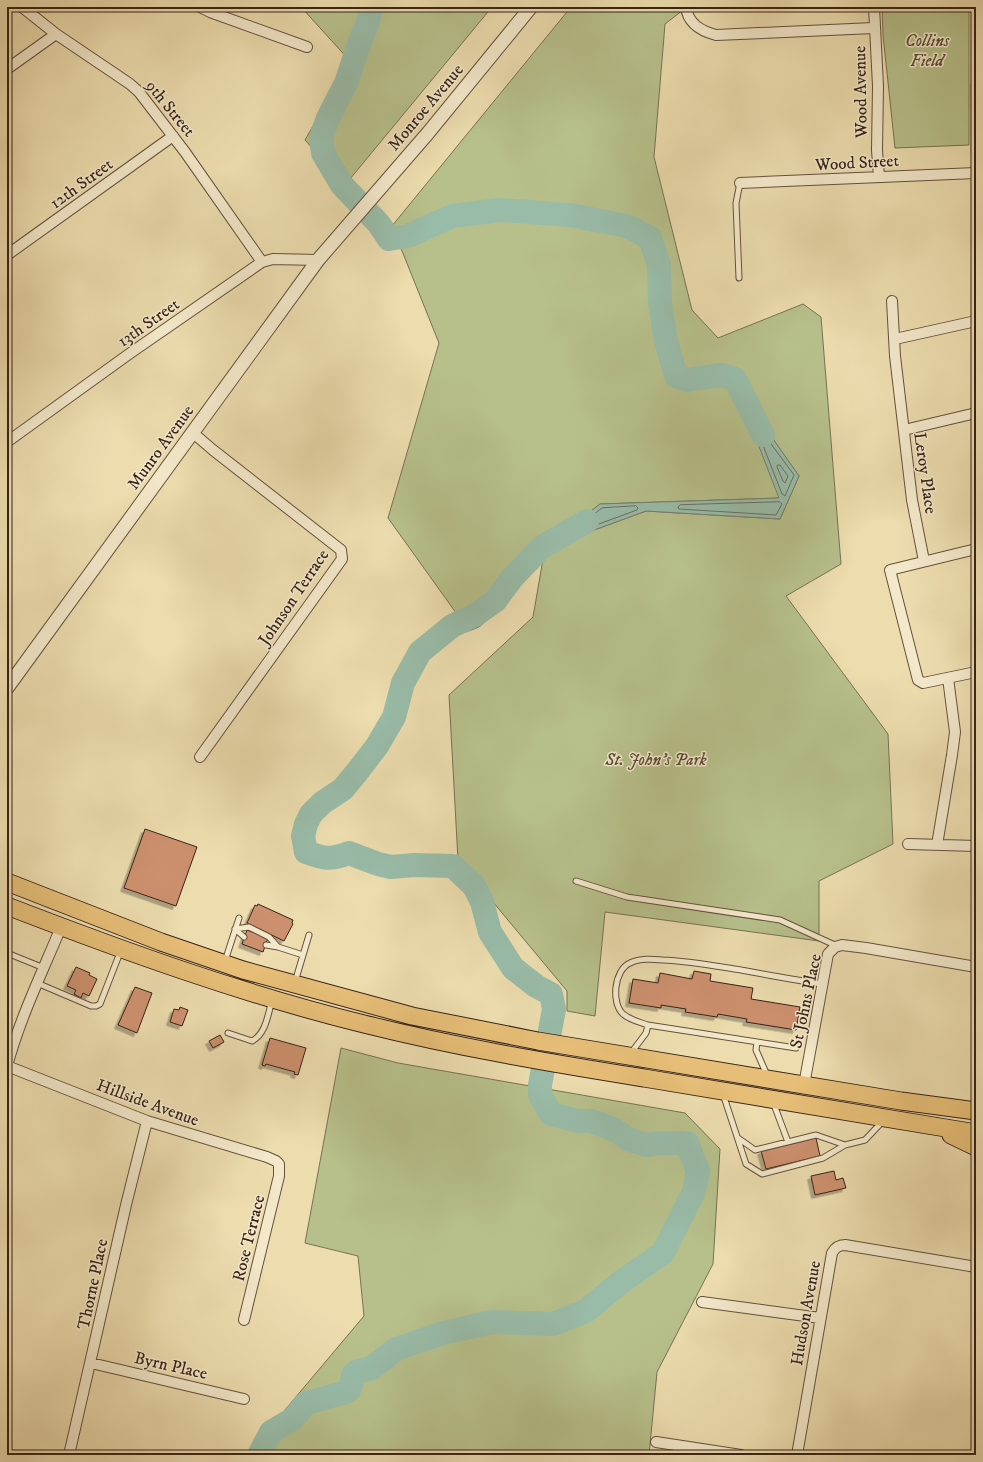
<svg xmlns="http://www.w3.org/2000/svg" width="983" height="1462" font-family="'IM FELL DW Pica',serif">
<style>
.green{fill:#b7c08b;stroke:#777252}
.water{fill:#99bca9;stroke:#727f6f}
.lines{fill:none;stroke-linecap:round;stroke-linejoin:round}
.shore{stroke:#687061;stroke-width:1}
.river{stroke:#99bca9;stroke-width:24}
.building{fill:#cd906e;stroke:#372319;filter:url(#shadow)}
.service-casing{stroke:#64513e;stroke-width:7}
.minor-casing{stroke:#64513e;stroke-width:12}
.tertiary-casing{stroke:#64513e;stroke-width:15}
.trunk-casing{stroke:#372319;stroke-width:19}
.service{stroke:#f3e8ca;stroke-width:5}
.minor{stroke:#f3e8ca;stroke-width:10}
.tertiary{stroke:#f3e8ca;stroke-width:13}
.trunk{stroke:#e6be77;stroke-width:17}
.labels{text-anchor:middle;stroke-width:3;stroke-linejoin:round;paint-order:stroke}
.park-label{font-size:17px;font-style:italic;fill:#574a36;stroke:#f3e8ca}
.street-label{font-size:17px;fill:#372319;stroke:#f3e8ca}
</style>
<defs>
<filter id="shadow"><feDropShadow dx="-3.5" dy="3.5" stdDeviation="0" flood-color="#0004"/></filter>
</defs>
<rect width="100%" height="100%" fill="#ecdcae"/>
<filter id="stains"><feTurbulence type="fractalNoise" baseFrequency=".005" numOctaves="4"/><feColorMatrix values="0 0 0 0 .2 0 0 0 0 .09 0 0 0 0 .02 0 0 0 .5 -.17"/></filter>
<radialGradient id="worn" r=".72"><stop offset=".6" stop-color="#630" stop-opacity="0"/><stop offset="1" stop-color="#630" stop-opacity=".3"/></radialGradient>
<path class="green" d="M301 7H492L345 185 305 140 350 61Z
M571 7H687L665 24 654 157 692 310 718 338 803 304 821 317 841 564 786 596 888 734 893 844 819 881V941L605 912 595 1016 567 1011V991L458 860 449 695 533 617 543 559 575 537 646 511 780 519 799 476 736 387 780 498 600 504 459 617 388 518 439 343 400 246 387 232Z
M882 7H969V145L895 148 883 35Z
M341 1048 398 1063 685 1113 720 1149 713 1264 657 1372 649 1455H247L364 1316 358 1256 305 1243Z"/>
<path class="water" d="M735 385 799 476 780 519 646 511 575 537 528 569 492 616 479 627 466 632 458 625 459 617 600 504 779 498Z"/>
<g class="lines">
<path class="shore" d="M758 428 760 429 794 475 785 496 782 494 757 430Z
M778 465H780L788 476 785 483 783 481 777 467Z
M780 502 782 504 776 515 679 509 678 507 680 505Z
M636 506 638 508 637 510 577 532 575 531V529L602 508Z
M510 581 512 582V585C500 601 488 620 467 627L463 624 464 618Z"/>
<path class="river" d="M371 7 368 22 358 47 346 83 328 118 321 137 323 153 342 185 379 224 389 239 408 236 452 216 500 210 570 215 627 226 650 238 659 265 660 304 666 341 676 376 687 380 722 375 735 379 763 435
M259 1455 271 1432 293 1419 306 1403 343 1393 349 1390 351 1385 353 1375 356 1372 372 1368 396 1349 443 1333 492 1322 553 1324 586 1311 621 1282 663 1253 694 1191 698 1171 687 1143H661L647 1145 630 1140 613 1129 592 1121H578L551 1114 540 1095V1085L554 1009 551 994 536 986 513 968 490 932 482 902 474 886 453 866 414 865 391 867 378 864 349 853C330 860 325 859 306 852L303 836 306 824 311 814 322 803 343 789 357 772 377 746 394 717 403 683 420 652 452 626 475 615 495 601 512 578 542 547 587 521"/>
</g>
<path class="building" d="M974 80H976V153H975Z
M145 829 197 847 176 906 124 888Z
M258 904 293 920 292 923 293 924 284 941 247 923 255 905 257 906Z
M247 930 268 938 263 952 242 944Z
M76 967 90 973 89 975 97 979 89 996 83 993 81 998 74 994 76 990 67 986Z
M694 971 711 974 710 981 753 988 751 999 800 1007 796 1030 746 1022 747 1019 718 1014 717 1017 685 1012 686 1009 661 1005V1008L629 1003 633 979 658 983 660 973 692 979Z
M135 987 152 993 137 1033 118 1025Z
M180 1007 188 1010 182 1026 170 1022 174 1009 179 1010Z
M220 1035 224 1042 213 1048 209 1041Z
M270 1038 306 1048 298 1075 294 1074 295 1072 266 1064 265 1066 262 1065Z
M816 1138 820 1156 766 1169 761 1151Z
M834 1171 836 1180 843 1178 846 1188 815 1195 811 1176Z"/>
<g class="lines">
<g class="service-casing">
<path id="service" d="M739 278 736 203 740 183
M576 881 627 897 780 920 837 946
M235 929 249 927 269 937 278 947
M235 929 244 937
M266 945 278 947 303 955
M7 953 44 968
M225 961 239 918
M295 982 309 935
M37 983 91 1006H96L100 1004 121 950
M228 1033 252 1041C266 1034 268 1014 272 1000
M757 1042 756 1050 767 1075
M796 1048 648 1025C639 1022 630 1020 623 1014 611 1003 614 970 630 963 640 958 652 959 663 960 689 961 715 966 741 970 768 975 795 980 822 984
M631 1053 646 1033 648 1025
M723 1094 746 1164 762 1174 823 1158 845 1145 865 1140 883 1121
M773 1102 788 1142
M738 1138 755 1150 816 1135 845 1145"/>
</g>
<g class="minor-casing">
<path id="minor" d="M22 7 56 34 130 84 139 92 185 152 262 262
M200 7 210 12 307 47
M686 7C688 24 701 31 716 35L874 28
M874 7 878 86 877 150 879 177
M7 69 56 34
M740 183 976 173
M7 255 173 136
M892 301 895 356 912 500 924 561
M895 339 976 321
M904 430 976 413
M192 432 213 450 341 550 342 559 200 757
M7 442 129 354 262 262 273 259 318 260
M976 549 890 570 918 680 923 683 976 672
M908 844 976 846
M937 845 952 755 955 732 948 678
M7 1066 147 1121 267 1157 276 1161 279 1164V1176L244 1320
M7 1066C20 1018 42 973 61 927
M804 1085 828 954 835 947 842 945 866 948 976 967
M702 1302 820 1318
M91 1363 244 1399
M656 1442 741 1455
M69 1455 126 1205 147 1121
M797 1455 832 1253C835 1248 838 1245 845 1245L976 1267"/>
</g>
<g class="tertiary-casing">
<path id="tertiary" d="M7 688 318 260 428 133 531 7"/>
</g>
<g class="trunk-casing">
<path id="trunk" d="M7 882 161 942 243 970 412 1016 538 1041 901 1101 976 1111
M7 906C124 951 242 994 364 1024 456 1047 550 1063 644 1078 755 1096 866 1114 976 1133
M951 1135 976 1147"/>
</g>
<use href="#service" class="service"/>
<use href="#minor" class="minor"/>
<use href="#tertiary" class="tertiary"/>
<use href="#trunk" class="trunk"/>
</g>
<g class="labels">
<g class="park-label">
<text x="927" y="46">Collins<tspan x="927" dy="20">Field</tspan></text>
<text x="656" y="765">St. John's Park</text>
</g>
<g class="street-label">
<text transform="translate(860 92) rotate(-91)" y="6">Wood Avenue</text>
<text transform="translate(425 107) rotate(-50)" y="6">Monroe Avenue</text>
<text transform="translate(171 108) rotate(51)" y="6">9th Street</text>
<text transform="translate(857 162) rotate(-3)" y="6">Wood Street</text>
<text transform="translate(81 183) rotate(-36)" y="6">12th Street</text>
<text transform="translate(148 322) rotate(-35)" y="6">13th Street</text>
<text transform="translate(160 447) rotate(-54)" y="6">Munro Avenue</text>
<text transform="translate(926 473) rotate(82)" y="6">Leroy Place</text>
<text transform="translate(293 597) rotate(-56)" y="6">Johnson Terrace</text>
<text transform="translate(805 1001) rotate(-78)" y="6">St Johns Place</text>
<text transform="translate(148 1102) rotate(20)" y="6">Hillside Avenue</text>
<text transform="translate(248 1238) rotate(-76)" y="6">Rose Terrace</text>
<text transform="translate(92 1284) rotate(-78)" y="6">Thorne Place</text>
<text transform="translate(805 1313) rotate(-80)" y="6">Hudson Avenue</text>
<text transform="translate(171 1365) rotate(13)" y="6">Byrn Place</text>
</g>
</g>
<rect width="983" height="1462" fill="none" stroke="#ecdcae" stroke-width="24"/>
<rect x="8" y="8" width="967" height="1446" fill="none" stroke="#372319" stroke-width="2"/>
<rect x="12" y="12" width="959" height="1438" fill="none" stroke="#372319"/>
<rect width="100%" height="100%" filter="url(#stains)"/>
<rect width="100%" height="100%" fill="url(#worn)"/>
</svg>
